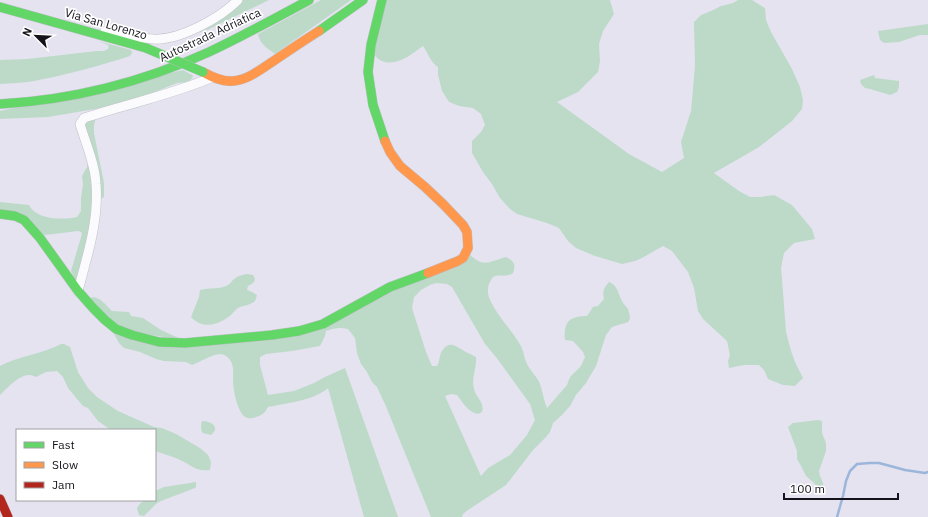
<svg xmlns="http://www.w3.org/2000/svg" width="928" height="517" font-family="'IBM Plex Sans',sans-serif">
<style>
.green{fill:#bddac9;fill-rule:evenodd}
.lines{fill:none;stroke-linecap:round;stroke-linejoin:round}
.stream{stroke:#9cb6db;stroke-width:2.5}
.street-casing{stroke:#c1c0ca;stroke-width:10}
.fast-casing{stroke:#c1c0ca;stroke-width:10}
.slow-casing{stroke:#c1c0ca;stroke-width:10}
.jam-casing{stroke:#c1c0ca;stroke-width:10}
.street{stroke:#fbfbfd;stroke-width:9}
.fast{stroke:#63d668;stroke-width:9}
.slow{stroke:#ff974d;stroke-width:9}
.jam{stroke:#b3261e;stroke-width:9}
.fast-bridge-casing{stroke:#c1c0ca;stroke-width:10;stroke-linecap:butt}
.fast-bridge{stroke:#63d668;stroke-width:9}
.labels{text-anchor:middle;stroke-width:3.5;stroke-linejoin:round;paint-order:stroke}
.street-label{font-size:12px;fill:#14131c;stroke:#fff}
</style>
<rect width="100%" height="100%" fill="#e4e3ef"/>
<path class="green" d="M241 0H269L209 29 200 32 198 31Z
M321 0H351L275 54C267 48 260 44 258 34Z
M386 0H610L614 14 603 31 599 44 600 61 598 72 578 92 557 102 629 154 662 172 684 158 681 142 691 111 695 66 694 22 701 15 711 11 721 6 733 3 738 0H752L765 8 766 20 771 32 792 69 800 87 803 100 802 109 792 121 759 147 714 173 739 191 750 197H761L774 195 792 205 812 229 815 239 794 243 784 253 781 268 782 279 786 332 791 351 795 362 803 378 795 386 783 385 768 379 764 370 759 365H744L729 368 728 361 730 355 727 341 703 319 698 311 694 288 688 272 672 251 663 246 642 258 635 261 622 264 595 256 576 248 568 241 559 228 547 223 517 214 510 209 500 198 492 184 483 172 472 153V141L481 132 485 125 481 114 473 108 459 106 449 102 442 91 438 75V67C431 63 428 53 423 46 412 54 397 67 382 61 378 60 375 55 372 52Z
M928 24V35H920L899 42 884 43 880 40 878 31Z
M98 41 131 50 132 53 130 56C99 66 66 75 34 81 23 83 11 83 0 84V60L27 59 97 51H104L108 49 109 46 106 44Z
M183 70 192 75 193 77 189 82 177 83 140 98 101 108 48 117 0 119V111Z
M874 75 875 78 899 81V87L897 92 890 95 870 89 865 88 861 84 860 80Z
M161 97 150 104 136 108 96 117 94 125V133L104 183V197L98 200C98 183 96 167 91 150 89 144 83 131 83 126 83 122 85 120 88 118Z
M89 159 91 169 94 216 78 285 71 271 82 234 81 232 78 231 45 235 0 209V202L29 205C36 220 63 220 77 217L81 211V198L83 184 82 176 87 167Z
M469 254C484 268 488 262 506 257 514 261 516 264 513 273 511 274 510 275 508 275 501 277 495 273 491 280 487 286 487 293 490 300 498 317 512 330 521 346 524 352 524 358 527 364 531 372 539 378 541 387 543 394 544 401 547 408L567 385 570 377 581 366 585 357 583 352 573 341 565 340C564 330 565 319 577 317 580 316 583 316 587 316L593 307 598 306 604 299C602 291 604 288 609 282 618 285 618 294 622 301 623 304 626 306 628 309 629 312 630 316 630 319L628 322 612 327 606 335 596 366 586 383 576 395 570 406 562 415 553 423 550 432 546 437 533 450 506 485 468 510 463 514 462 517H431L385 404 383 400 377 387 372 382 367 372 361 364 357 353 355 338 348 329C341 327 334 328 326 331L325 336 320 346 292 351 266 354 260 357V365L268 395 294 391 314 383 325 377 345 368 398 517H364L328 388C314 400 292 402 274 406 272 407 270 406 268 407 266 409 266 411 265 412 261 416 253 419 248 418 238 417 233 389 233 381 233 372 235 362 226 356 218 350 201 362 192 365L186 362 164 361 156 359 140 352 124 348 119 343 114 334 143 341 287 336ZM436 283 447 284 452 287 485 344 496 357 530 404 535 420 527 435 510 455 488 468 481 476 445 396 451 394 457 395C463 403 468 412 478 414L482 412C485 402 476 398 474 389 471 378 477 368 476 357 472 355 468 353 464 351 456 346 449 340 442 351 439 355 440 362 437 366H432L426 352 412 308 414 297 421 290 430 285Z
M247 274 253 275C257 281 254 283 248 286L247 290 252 292 257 295 255 301C254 302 252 303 250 304 246 306 241 306 238 308 235 310 233 313 231 315 219 325 203 330 191 317L199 297 200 290C209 287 220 290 228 285 230 284 231 282 233 280 237 276 242 275 247 274Z
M93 297C101 298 106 305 112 311L129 312 131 316 143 318 161 330 183 340 125 331 88 299Z
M61 344H64L70 347 78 372 88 388 97 397 118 411 154 427 162 428 176 434 200 448 208 455 211 462 210 470C195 472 192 465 180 460 172 456 163 454 155 451V430H111L98 421 88 408 83 406 77 399 68 388 63 377 57 371 46 372 36 377C34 376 32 375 30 375 20 374 7 388 0 395V366C19 356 42 354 61 344Z
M818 420 822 421V433L826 443V451L819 471 820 476 823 483V489H818L814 483 806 476 801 466 797 459V451L788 427 793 423Z
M202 421C211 421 221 427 211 435L203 433C200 429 201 426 202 421Z
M196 482V487L195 488 161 501 157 503 144 516 139 515 137 508C143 499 144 500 155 500V491L164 487Z"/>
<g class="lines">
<path class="stream" d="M837 517 843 496 846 481 850 471 857 464 870 463H879L905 470 925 473 928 472"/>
<g class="street-casing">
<path id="street" d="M105 31C121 34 137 38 153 39 179 41 220 18 238 0
M78 291C87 256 99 221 96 184 95 164 86 144 80 124L84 118C127 104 171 95 213 77"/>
</g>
<g class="fast-casing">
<path id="fast" d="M382 0 371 45 368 72 373 105 385 141
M0 7 146 48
M319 31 363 0
M0 104C72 100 143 82 209 52 243 36 276 18 309 0
M0 214 15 216 24 220 40 238 78 291 93 308 105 320 116 329 132 335 159 342 185 343 272 335 299 331 323 324 390 287 428 273"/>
</g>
<g class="slow-casing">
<path id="slow" d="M203 72C212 77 222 82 233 81 247 80 260 70 272 62 287 52 303 41 319 31
M385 141 390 152 400 166 425 187 443 204 463 225 467 232 468 248 463 258 458 261 428 273"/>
</g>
<g class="jam-casing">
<path id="jam" d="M0 499 8 517"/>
</g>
<use href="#street" class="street"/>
<use href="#fast" class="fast"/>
<use href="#slow" class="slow"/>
<use href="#jam" class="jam"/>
<g class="fast-bridge-casing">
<path id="fast-bridge" d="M146 48 203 72"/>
</g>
<use href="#fast-bridge" class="fast-bridge"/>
</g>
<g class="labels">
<g class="street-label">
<text transform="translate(106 24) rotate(16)" y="4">Via San Lorenzo</text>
<text transform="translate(210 35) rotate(-25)" y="4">Autostrada Adriatica</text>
</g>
</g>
<rect x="16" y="429" width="140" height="72" fill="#ffffff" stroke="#a1a1a4"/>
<rect x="24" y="442" width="20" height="6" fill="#63d668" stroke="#a1a1a4"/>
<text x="52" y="449" font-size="12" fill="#14131c">Fast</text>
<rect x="24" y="462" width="20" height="6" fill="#ff974d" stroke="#a1a1a4"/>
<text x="52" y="469" font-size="12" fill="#14131c">Slow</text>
<rect x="24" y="482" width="20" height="6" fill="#b3261e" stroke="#a1a1a4"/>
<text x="52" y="489" font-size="12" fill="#14131c">Jam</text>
<g transform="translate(36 36) rotate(294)" stroke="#ffffff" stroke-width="3" paint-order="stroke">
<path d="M0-3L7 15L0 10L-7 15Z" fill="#14131c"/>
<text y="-6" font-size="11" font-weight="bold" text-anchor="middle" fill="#14131c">N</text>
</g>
<path d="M784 493v6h114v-6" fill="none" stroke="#14131c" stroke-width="2"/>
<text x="790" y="493" font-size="12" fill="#14131c" stroke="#ffffff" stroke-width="3" paint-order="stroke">100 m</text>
</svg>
